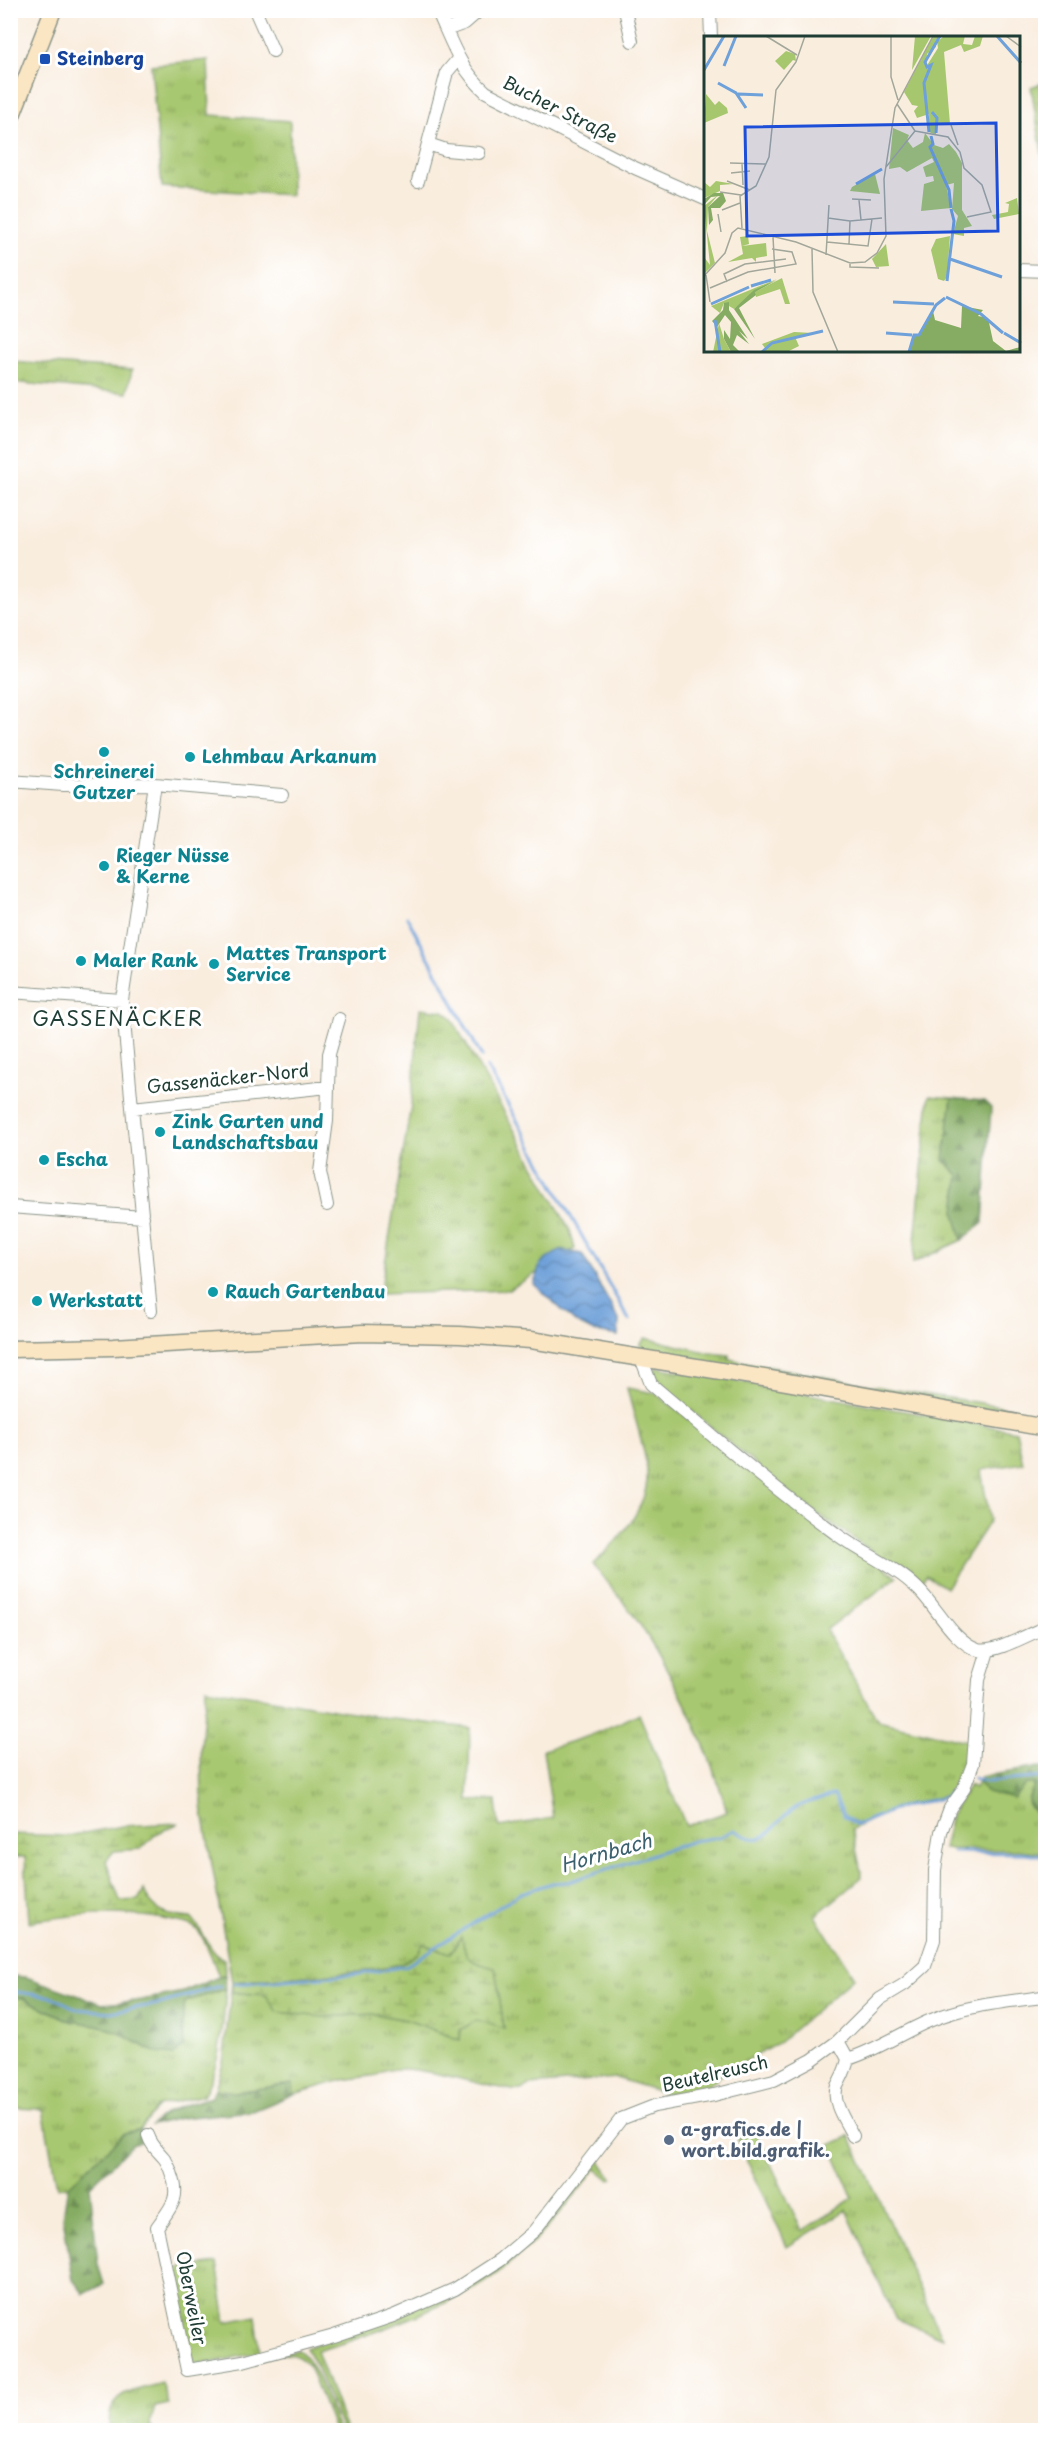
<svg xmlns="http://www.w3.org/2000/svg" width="1056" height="2441" font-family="'Playpen Sans',sans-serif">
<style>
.grass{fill:url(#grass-tufts);stroke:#638252;stroke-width:1.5}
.forest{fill:url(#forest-firs);stroke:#52744b;stroke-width:1.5}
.wetland{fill:url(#wetland-marsh);stroke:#638252;stroke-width:1.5}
.water{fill:url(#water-waves);stroke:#466e86;stroke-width:1.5}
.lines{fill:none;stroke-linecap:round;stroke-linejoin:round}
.stream{stroke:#6ea0d9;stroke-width:3}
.minor-casing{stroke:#8c9589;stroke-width:14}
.secondary-casing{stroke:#8c9589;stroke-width:19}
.minor{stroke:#fff;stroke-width:12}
.secondary{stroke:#fbe6c4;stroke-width:16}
.transit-dot{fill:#1a4fb4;stroke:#fff;stroke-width:2}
.culture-dot{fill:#0f9aa8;stroke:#fff;stroke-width:2}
.service-dot{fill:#5c6f8a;stroke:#fff;stroke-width:2}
.labels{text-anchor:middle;stroke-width:6;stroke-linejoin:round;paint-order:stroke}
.transit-label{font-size:18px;font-weight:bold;fill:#164399;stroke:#fff;text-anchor:start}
.street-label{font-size:18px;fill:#1f3d34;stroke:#fff}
.culture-label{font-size:18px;font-weight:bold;fill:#0d838f;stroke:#fff;text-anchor:start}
.service-label{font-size:18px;font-weight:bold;fill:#4e5e75;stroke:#fff;text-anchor:start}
.neighbourhood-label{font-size:20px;letter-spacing:1.5px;fill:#1f3d34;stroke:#fff}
.water-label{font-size:20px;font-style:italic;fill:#3b606e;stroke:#fff}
.inset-river{fill:none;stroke:#6ea0d9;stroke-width:3}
.inset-road{fill:none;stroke:#a2a79a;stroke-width:1.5}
.view{fill:#1d4ed8;fill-opacity:0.15;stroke:#1d4ed8;stroke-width:3}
.inset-edge{fill:none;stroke:#1f3d34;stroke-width:3}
</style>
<defs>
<pattern id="grass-tufts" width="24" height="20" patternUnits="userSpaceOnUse" patternTransform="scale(1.5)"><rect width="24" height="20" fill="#a7c76f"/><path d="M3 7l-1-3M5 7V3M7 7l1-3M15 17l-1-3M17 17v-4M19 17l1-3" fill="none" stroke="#87a35c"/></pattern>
<pattern id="forest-firs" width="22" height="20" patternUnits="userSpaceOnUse" patternTransform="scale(1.5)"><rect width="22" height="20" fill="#85ac62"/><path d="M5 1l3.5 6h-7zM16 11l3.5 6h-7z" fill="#6c8d52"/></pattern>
<pattern id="wetland-marsh" width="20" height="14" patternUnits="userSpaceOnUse" patternTransform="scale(1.5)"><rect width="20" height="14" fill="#a7c76f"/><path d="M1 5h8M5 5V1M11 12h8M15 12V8" fill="none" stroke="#87a35c"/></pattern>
<pattern id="water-waves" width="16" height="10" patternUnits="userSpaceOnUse" patternTransform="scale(1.5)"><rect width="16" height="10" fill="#6ea0d9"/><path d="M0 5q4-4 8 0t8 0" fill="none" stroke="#5a84b1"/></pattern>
</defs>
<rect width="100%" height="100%" fill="#fff"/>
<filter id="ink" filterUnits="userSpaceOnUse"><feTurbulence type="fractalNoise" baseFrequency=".0167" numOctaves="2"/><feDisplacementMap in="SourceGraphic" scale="12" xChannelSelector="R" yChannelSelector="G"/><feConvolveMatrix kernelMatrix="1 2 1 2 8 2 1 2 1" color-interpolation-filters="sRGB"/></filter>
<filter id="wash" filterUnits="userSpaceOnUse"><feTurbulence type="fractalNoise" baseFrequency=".008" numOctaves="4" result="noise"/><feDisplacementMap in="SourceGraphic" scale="24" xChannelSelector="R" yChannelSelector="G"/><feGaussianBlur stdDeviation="1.35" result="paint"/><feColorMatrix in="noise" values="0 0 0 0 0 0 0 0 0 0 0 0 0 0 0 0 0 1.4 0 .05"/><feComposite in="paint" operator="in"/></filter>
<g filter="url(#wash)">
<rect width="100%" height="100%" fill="#f9edde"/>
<path class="grass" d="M208 60 210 115 290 121 291 195 162 187 151 65Z
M10 361H11L132 370 127 393 11 382Z
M420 1008 443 1011 451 1017 570 1230 575 1249 509 1290 380 1294 411 1105Z
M929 1096 952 1098 944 1160 959 1175 955 1213 962 1240 913 1263Z
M645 1338 710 1353 729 1355V1359L896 1390 1014 1408 1012 1413 1006 1417 653 1354 642 1349 640 1345Z
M657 1367 1016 1431 1023 1463 981 1470 990 1520 946 1588 926 1575 920 1584 798 1500 656 1381 652 1376 653 1372Z
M627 1388 655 1393 897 1577 826 1630 878 1721 971 1742 965 1775 945 1796 898 1807 852 1829 862 1877 815 1916 854 1977 780 2042 718 2077 701 2092 671 2095 616 2078 529 2085C526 2086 524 2089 521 2090 516 2091 508 2089 502 2088 476 2085 397 2057 378 2075L343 2080 294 2094 292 2084 234 2092 215 2089 223 2063 231 1992 266 1995 323 2017 374 2014 407 2020 460 2040V2030L477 2019 504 2028 495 1969C473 1963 465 1963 462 1938L450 1953H418L401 1964 359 1972 232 1982 202 1806 201 1746 206 1688 394 1719 470 1728 468 1801 496 1800 499 1827 553 1818 543 1750 589 1736 639 1714 686 1826 727 1812C709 1747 677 1682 641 1626 627 1604 608 1585 593 1564 619 1540 650 1507 647 1470 644 1442 633 1415 627 1388Z
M978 1782 987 1792 1026 1784H1036L1028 1799 1029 1807 1037 1812 1045 1807V1875L1044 1853 1017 1850 943 1849 951 1815 969 1785 975 1788Z
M226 1989C224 2020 220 2069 203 2095L158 2106 140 2129 125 2133 68 2186 57 2188 43 2109 11 2108 10 1997 23 1998 70 2021 98 2025 118 2032 156 2053 184 2046 182 2026 185 2002Z
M755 2130 802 2231 853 2198 830 2145 850 2136 942 2338 895 2318 846 2210 787 2247 737 2139Z
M597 2157 613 2179 610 2180 596 2168C564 2210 530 2251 485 2282 473 2290 458 2296 445 2303 403 2323 362 2338 317 2351L346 2430H342L317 2368 306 2348 462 2288 557 2211 581 2181Z
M217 2263 226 2322 256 2316 260 2352 201 2365 194 2362 188 2356 172 2273 182 2268Z
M298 2350C316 2360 330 2411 338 2430H334L310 2368C301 2356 295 2354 281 2354Z
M162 2383 169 2404 155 2407 150 2424 152 2430H110C104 2392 133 2392 162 2383Z"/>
<path class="forest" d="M952 1098 984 1101 991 1108 983 1223 962 1240 955 1213 959 1175 944 1160Z
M1039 1767 1045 1768V1807L1037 1812 1029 1807 1028 1799 1035 1784H1026L1014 1798 987 1792 978 1782 980 1777Z
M225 1974 226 1989 185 2002 182 2026 184 2046 174 2055 156 2053 118 2032 98 2025 70 2021 23 1998 11 1997V1976L26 1977 102 2004 136 2001 183 1992Z
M293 2084 294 2094 253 2111 180 2118 152 2125C167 2107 190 2104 211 2097L215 2089 234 2092Z
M140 2129 143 2141 132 2145 90 2186 98 2265 104 2284 84 2294 73 2280 63 2217 68 2186 125 2133Z"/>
<path class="wetland" d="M1045 82H1046L1045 170 1031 87Z
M179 1823 156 1834 141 1849 114 1851 106 1861 120 1901 138 1900 144 1890C152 1913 170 1917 192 1918 203 1929 210 1955 224 1959L225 1974 219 1976C214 1965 204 1933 194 1927 186 1922 172 1921 163 1919 114 1910 78 1914 29 1922L25 1857H11V1834L67 1836 123 1826Z
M462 1937C465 1963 472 1962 495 1968L504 2029 477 2020 460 2030V2040L407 2020 374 2014 323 2017 277 2012 266 1995 231 1992 232 1982 359 1972 401 1964 418 1953 423 1944 450 1953Z"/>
<path class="water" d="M560 1250 582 1254 619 1320 618 1336 592 1331 576 1323 534 1284 540 1264Z"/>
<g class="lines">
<path class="stream" d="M407 917 482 1057
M487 1067 629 1320
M974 1779 986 1782 1046 1777
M953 1852 1025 1853 1046 1856
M234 1984 361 1974 406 1966 521 1893 552 1883 568 1882 693 1841 719 1837 734 1830C770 1853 769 1824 794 1809 806 1801 821 1799 834 1795L844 1816 857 1825 898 1808 946 1797 962 1779
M10 1991 53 1997 77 2009 110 2012 160 2004 220 1986"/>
</g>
</g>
<g filter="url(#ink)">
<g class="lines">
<g class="minor-casing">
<path id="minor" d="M255 10 273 51
M437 10C452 42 459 68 486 92L635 168 705 199
M625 10 632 41
M710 10 711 38
M446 30 465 23 480 10
M428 144 446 150 479 153
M418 181 447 72 458 59
M1018 270 1046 271
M10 781 63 785 155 784 282 795
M10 992 122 1000
M132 1108 328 1087
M327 1205 320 1172 327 1121 329 1054 339 1019
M10 1207 143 1217
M151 1311 122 1000 155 784
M641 1358 651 1384C711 1435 771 1486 835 1533 861 1553 894 1565 918 1589 936 1606 954 1643 978 1650 994 1654 1029 1634 1046 1627
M838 2041 848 2059C846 2070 842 2076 837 2086 831 2102 846 2122 853 2136
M848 2059C877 2050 901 2033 929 2021 965 2005 1004 2002 1043 1997
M148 2135C151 2145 157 2150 164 2158 168 2163 170 2169 172 2175 181 2199 170 2208 157 2227L187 2370 243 2361 334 2336 393 2316 455 2289 500 2260 534 2231 621 2119 654 2106 714 2095 774 2080 812 2060 838 2041 880 1999 905 1984 925 1966 934 1940 935 1870 941 1832 950 1808 963 1790 973 1764 979 1680 988 1651"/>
</g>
<g class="secondary-casing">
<path id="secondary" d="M10 120 53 10
M10 1349 113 1347 362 1333 460 1335 531 1340 770 1379 1046 1428"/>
</g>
<use href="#minor" class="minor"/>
<use href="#secondary" class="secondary"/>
</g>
</g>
<rect class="transit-dot" x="39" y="53" width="12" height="12" rx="3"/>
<g class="culture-dot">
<circle cx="104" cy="752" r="6"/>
<circle cx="190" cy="757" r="6"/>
<circle cx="104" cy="866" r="6"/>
<circle cx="81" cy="961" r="6"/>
<circle cx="214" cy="964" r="6"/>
<circle cx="160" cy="1132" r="6"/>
<circle cx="44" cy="1160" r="6"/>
<circle cx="213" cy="1292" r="6"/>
<circle cx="37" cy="1301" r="6"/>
</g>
<circle class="service-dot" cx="669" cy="2140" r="6"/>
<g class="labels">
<g class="transit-label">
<text x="57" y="65">Steinberg</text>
</g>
<g class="street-label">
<text transform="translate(560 110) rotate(27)" y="6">Bucher Straße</text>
<text transform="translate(228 1079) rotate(-6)" y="6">Gassenäcker-Nord</text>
<text transform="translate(715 2074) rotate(-13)" y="6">Beutelreusch</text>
<text transform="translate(191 2298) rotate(79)" y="6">Oberweiler</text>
</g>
<g class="culture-label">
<text x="202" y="763">Lehmbau Arkanum</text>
<text x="104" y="778" text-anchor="middle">Schreinerei<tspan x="104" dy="21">Gutzer</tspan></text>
<text x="116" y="862">Rieger Nüsse<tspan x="116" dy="21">&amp; Kerne</tspan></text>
<text x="226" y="960">Mattes Transport<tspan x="226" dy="21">Service</tspan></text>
<text x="93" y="967">Maler Rank</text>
<text x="172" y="1128">Zink Garten und<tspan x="172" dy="21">Landschaftsbau</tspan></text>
<text x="56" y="1166">Escha</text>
<text x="225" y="1298">Rauch Gartenbau</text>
<text x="49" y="1307">Werkstatt</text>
</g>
<g class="service-label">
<text x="681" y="2136">a-grafics.de |<tspan x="681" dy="21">wort.bild.grafik.</tspan></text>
</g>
<g class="neighbourhood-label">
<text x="118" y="1026">GASSENÄCKER</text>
</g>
<g class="water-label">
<text transform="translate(606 1853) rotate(-16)" y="7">Hornbach</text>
</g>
</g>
<g transform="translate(704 36)">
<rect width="316" height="316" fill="#f9edde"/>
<path d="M211 0H227L208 34ZM229 0H235L231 6 232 11 223 18 222 31 234 12 233 6 240 0H261L259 8 268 9 271 0H279L276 10 260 16 257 9 240 16 246 88 232 89V99L225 96V78L213 82 210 75 214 70 208 69 200 56ZM82 15 91 18 92 25 89 24 80 34 71 25ZM2 58 11 69 15 65 23 72 24 77 0 87ZM189 92 205 99 203 104 209 112 219 106 221 97 230 109 239 112 245 108 252 116 258 127V174L268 190 260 192V200L249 198 254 180 248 173 250 147 242 149 247 172 217 175 220 148 230 145 229 140 222 141 219 131 230 126 228 122 203 136 196 131 185 133ZM171 138 176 158 146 155 148 151ZM12 145 30 148 16 149V155L0 162V146L6 151ZM14 159 4 171 3 195 11 227 0 238V221L6 229 0 170ZM313 162 315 178 290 183 288 179 304 176 305 168 301 167ZM44 200 45 208 38 210 62 207 63 220 52 222V226L48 222 24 226 39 218 36 201ZM246 200 243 241 240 245 234 243 227 214 232 203ZM182 208 185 230 172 231 168 223ZM78 242 86 268H81L76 253 52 261 51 256 30 273 20 267 16 277 7 270 73 243 51 256ZM90 296 109 297 91 301 95 310 83 316H60L64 309 61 312 58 308Z" fill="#a7c76f"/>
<path d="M10 157H19L22 165 16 172H7L9 184 5 189 4 171 16 160 7 161 0 169V163ZM73 244 51 256 52 259 35 272 51 303 30 273 50 254ZM25 266V274L44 303 35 295 45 308 33 299 29 309 36 316H27L20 303V294L26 303 27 286 21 279 13 291 8 285 19 274 20 267ZM258 270 279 274 274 280 284 282 289 305 302 315 316 311V316H205L209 299 215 300 229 275 231 284 257 292Z" fill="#85ac62"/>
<path d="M15 287 20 303 27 316H9Z" fill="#a7c76f"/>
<path class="inset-river" d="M293 0 317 27M20 30 32 0M0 34 20 0M14 47 32 57 42 72M34 58 59 59M228 76 233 82 232 97M225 96 220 47 227 29 223 31 221 26 236 0M227 100 229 108 226 111 245 154 247 172M152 148 178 133M246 223 298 241M243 245 250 185 247 173M47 250 67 244M242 261 277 278 299 297M189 266 230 268M7 268 45 251M11 284 16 316M182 297 208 299M300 297 317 307M58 316 68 307 119 295M205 316 210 299H215L232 269 241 262"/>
<path class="inset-road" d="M62 0 93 19M187 0V41L194 64M302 0 317 11M193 68 211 95M247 89 254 109M211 95 244 101 256 116 260 132 278 149 287 176 263 181M26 127 62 128M38 127 39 149M182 131 211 95M27 137 46 135M23 145 46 154M16 156 37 159M148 163 167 164M155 164 157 184M18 174 36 167M14 178 17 196M124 182 146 185 178 182M38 192 36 160 52 150 65 121 72 54 92 26 101 0M69 201 71 237M123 206 164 210 168 183M145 208 146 185M108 213 109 256 134 316M122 219 125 169M146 228V231L175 232M2 239 6 266M0 240 21 217 28 197 34 192 92 206 146 227 161 226 173 217 182 200 180 143 191 72 229 0M23 246 20 238 41 228 82 223M6 252 44 236 92 228 88 216 68 213"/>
<path class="view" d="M292 87 294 195 43 200 41 91Z"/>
<rect width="316" height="316" class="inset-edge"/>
</g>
<rect width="1056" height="2441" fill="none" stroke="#fff" stroke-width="36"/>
</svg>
